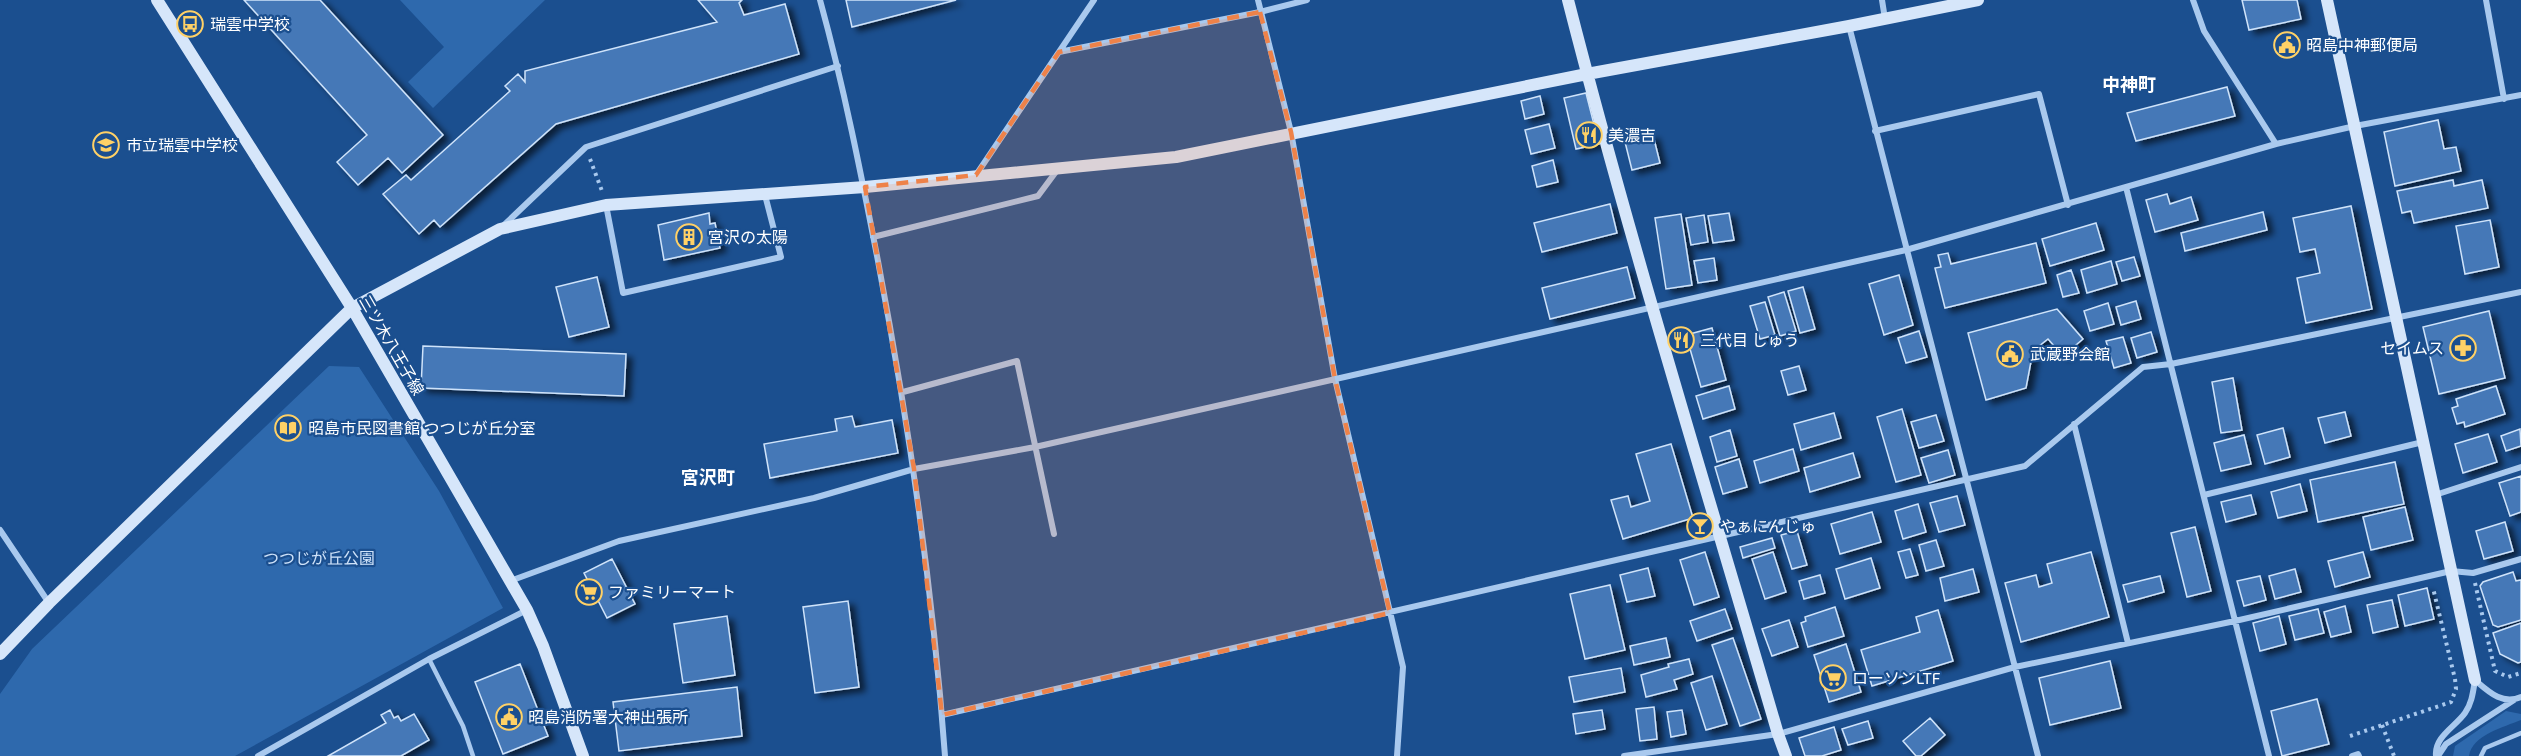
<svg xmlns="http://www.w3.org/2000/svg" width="2521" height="756" font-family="'Exo 2','Noto Sans JP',sans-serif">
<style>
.green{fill:#2e69ad}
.building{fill:#4478b7;stroke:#cfe3fa;stroke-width:1.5;filter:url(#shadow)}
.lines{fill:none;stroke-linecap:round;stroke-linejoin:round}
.path{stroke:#a9c9ee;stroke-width:4;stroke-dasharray:3 4.5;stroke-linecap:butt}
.lane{stroke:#a9c9ee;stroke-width:4.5}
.street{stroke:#a9c9ee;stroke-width:6}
.secondary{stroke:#d6e6fa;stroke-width:12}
.marked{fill:#ee8249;fill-opacity:0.2;stroke:#ee8249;stroke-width:4.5;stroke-dasharray:12 8;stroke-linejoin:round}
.labels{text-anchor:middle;stroke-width:4.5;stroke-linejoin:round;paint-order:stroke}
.poi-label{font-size:16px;fill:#fff;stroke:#1b4f8f;text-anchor:start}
.street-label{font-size:16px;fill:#fff;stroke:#1b4f8f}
.park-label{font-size:16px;fill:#cfe3fa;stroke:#1b4f8f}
.neighbourhood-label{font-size:18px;font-weight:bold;fill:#fff;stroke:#1b4f8f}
</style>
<defs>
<filter id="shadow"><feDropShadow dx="6" dy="4" stdDeviation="3" flood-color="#0009"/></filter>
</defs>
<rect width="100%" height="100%" fill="#1b4f8f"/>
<path class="green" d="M400 0H545L433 108 408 82 444 47Z
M329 366 359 367 439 491 503 608 235 756H0V694L32 649Z
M2506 711 2521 714V720C2504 727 2472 735 2469 756H2453L2455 746Z"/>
<path class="building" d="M244 0H320L443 135 402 173 388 158 358 185 337 162 367 135Z
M698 0H742L739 3 744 15 785 4 799 54 556 124 440 227 434 220 419 234 383 194 406 175 411 180 510 91 505 86 518 74 525 82V71L717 22Z
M846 0H956L852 27Z
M2242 0H2297L2301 19 2249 30Z
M2227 87 2235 116 2136 141 2127 113Z
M1586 93 1599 144 1576 149 1564 98Z
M1540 96 1544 114 1525 119 1521 101Z
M2438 120 2444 149 2456 147 2461 171 2395 186 2384 132Z
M1549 124 1555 148 1531 154 1525 130Z
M1653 135 1660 163 1632 170 1625 142Z
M1553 160 1558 182 1537 187 1532 166Z
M2453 180 2454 186 2482 180 2488 208 2414 223 2411 211 2402 213 2397 191Z
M2167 194 2170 204 2191 197 2198 220 2155 232 2146 200Z
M1610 204 1617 233 1542 252 1534 223Z
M2351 206 2372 309 2306 323 2297 278 2320 273 2315 249 2300 252 2293 218Z
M2263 212 2267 230 2185 251 2181 233Z
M709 213 710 224 715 223 720 248 664 260 658 225Z
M1729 213 1734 240 1713 243 1708 216Z
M1681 214 1692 285 1666 289 1655 218Z
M1704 215 1708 242 1691 245 1686 218Z
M2490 220 2499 267 2465 274 2456 226Z
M2096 223 2104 250 2050 266 2042 239Z
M2036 243 2046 283 1945 308 1935 268 1941 267 1938 255 1948 253 1951 264Z
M2134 257 2140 276 2122 281 2116 262Z
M1714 258 1717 280 1698 283 1694 261Z
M2111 261 2117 284 2087 293 2081 270Z
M1627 267 1635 298 1550 319 1542 288Z
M2071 270 2079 293 2063 297 2057 275Z
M1899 275 1913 325 1884 335 1869 284Z
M597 277 609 327 569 337 556 287Z
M1803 287 1815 329 1800 333 1788 291Z
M1784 292 1796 331 1780 336 1768 297Z
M2136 301 2141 319 2121 325 2116 307Z
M1765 302 1775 335 1760 339 1750 306Z
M2108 303 2114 324 2090 331 2084 311Z
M2057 309 2083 339 2063 356 2048 339 2033 351 2026 388 1986 400 1968 333Z
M2489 311 2505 378 2439 394 2423 327Z
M1712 328 1726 380 1701 387 1686 335Z
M1919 331 1927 357 1906 363 1898 338Z
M2151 332 2157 352 2137 358 2131 338Z
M2123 337 2131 363 2114 368 2106 341Z
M423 346 626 354 624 396 421 388Z
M1799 366 1806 390 1788 395 1781 371Z
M2233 378 2242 430 2221 433 2212 382Z
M1729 386 1735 409 1703 419 1696 396Z
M2496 386 2505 414 2465 427 2464 422 2457 424 2452 408 2458 406 2456 399Z
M1902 409 1921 475 1896 482 1877 417Z
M2345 412 2351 436 2325 443 2318 418Z
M1834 413 1841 438 1801 450 1794 424Z
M1936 415 1944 441 1919 448 1911 422Z
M852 416 855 427 892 420 898 453 770 478 764 444 837 431 835 419Z
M2283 428 2290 457 2265 464 2257 435Z
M2520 429 2521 446 2506 451 2501 436Z
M1730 430 1737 456 1717 462 1710 437Z
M2488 434 2497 462 2463 473 2455 444Z
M2244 435 2251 464 2221 471 2214 443Z
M1671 444 1693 518 1623 539 1611 500 1628 496 1631 507 1650 501 1636 454Z
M1793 449 1799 471 1760 483 1754 461Z
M1948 450 1955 475 1929 483 1921 458Z
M1853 453 1860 477 1810 492 1804 468Z
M1739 459 1747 487 1723 494 1715 467Z
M2395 462 2404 504 2318 522 2310 480Z
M2521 476V512L2510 516 2499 483Z
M2300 484 2307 511 2278 518 2271 492Z
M2251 495 2256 514 2226 522 2221 502Z
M1957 496 1965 525 1939 532 1930 503Z
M1918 504 1926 532 1903 539 1895 511Z
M2405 507 2413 540 2371 550 2363 517Z
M1872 512 1881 542 1840 554 1831 524Z
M2505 522 2513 551 2484 559 2476 531Z
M2195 527 2211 591 2187 597 2171 533Z
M1797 531 1807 565 1792 569 1781 535Z
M1772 538 1775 548 1743 558 1740 547Z
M1936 540 1944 566 1926 571 1919 545Z
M1910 549 1918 575 1906 578 1898 552Z
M1705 552 1719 597 1694 605 1680 560Z
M1773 552 1786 592 1765 599 1752 559Z
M2091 552 2109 617 2021 642 2005 583 2036 575 2039 587 2052 583 2047 564Z
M2363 552 2370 577 2335 587 2328 561Z
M1871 558 1880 588 1845 599 1836 569Z
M612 559 635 604 607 618 584 573Z
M1648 568 1655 596 1627 602 1620 575Z
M1973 569 1979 592 1945 601 1940 578Z
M2295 569 2301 592 2275 599 2269 576Z
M2513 572 2516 581 2521 580V620L2498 627 2493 625 2480 586 2483 582Z
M1820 575 1825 593 1804 599 1799 581Z
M2160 576 2164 592 2128 602 2123 585Z
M2260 576 2266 600 2244 606 2237 581Z
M1610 585 1625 650 1585 659 1570 594Z
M2427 588 2434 619 2405 626 2398 595Z
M2392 600 2398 627 2373 633 2367 605Z
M848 601 859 687 815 693 803 607Z
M2345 606 2351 632 2331 637 2324 612Z
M1835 607 1844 636 1808 647 1801 623 1806 621 1805 617Z
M1725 609 1732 629 1697 641 1690 621Z
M2318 609 2324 633 2295 640 2289 616Z
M1938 610 1953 661 1872 686 1861 650 1920 632 1916 617Z
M727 616 735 675 683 683 674 624Z
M2279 616 2286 644 2260 651 2253 623Z
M1789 620 1798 647 1772 656 1762 629Z
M2521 623V662L2518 663 2500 654 2493 633Z
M1666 638 1670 657 1634 665 1630 646Z
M1733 638 1761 719 1740 726 1712 645Z
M1846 644 1861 692 1829 702 1814 655Z
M1689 659 1693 674 1674 680 1677 689 1646 697 1641 675 1669 667 1668 664Z
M2110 661 2121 708 2050 725 2039 678Z
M520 664 548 736 503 754 475 682Z
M1621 668 1625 692 1574 702 1569 677Z
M1712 676 1727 724 1706 730 1691 683Z
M737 687 742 736 619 751 613 702Z
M2317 699 2329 744 2282 756 2271 711Z
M1654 707 1657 739 1640 741 1636 709Z
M390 710 394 718 398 716 401 721 414 714 429 740 401 756H328L386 723 381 715Z
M1602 710 1605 729 1576 734 1573 714Z
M1682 710 1686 734 1671 737 1667 712Z
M1930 718 1945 735 1921 756H1916L1903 741Z
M1868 721 1873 738 1848 745 1842 729Z
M1834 727 1841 750 1822 756H1805L1799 738Z"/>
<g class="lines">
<path class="path" d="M590 159 602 191
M2475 583 2495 671 2508 677 2521 673
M2382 725 2394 756
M2350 736 2451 702 2456 689 2455 679 2433 588"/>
<path class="lane" d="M429 659 463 726 473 756
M2481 756 2485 748 2521 733"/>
<path class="street" d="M820 0C844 87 861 174 878 261 909 425 933 590 945 756
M1258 0 1291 132 1335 379 1403 667 1397 756
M1882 0 1885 19
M2193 0 2204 31 2276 144
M2486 0 2504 99
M1849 26 2038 756
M1059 52 1260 12 1307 0
M1875 131 2039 94 2068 205
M976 175 1094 0
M2126 187 2269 756
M606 205 623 293 781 257 765 195
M503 226 586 147 838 66
M873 237 1038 196 1058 169
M903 392 1017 361 1054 534
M2074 424 2128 643
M2204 495 2423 442
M2435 495 2521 467
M0 530 49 603
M510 581 619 541 814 498 914 469 1035 447 1906 250 2276 144 2355 126 2521 95
M942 715 2025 466 2143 367 2171 364 2521 292
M258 756 429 659 527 610
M1624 756 1778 734 2015 667 2235 621 2451 571 2473 573 2521 559
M2352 756 2358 754 2359 756
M2436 756C2434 737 2455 727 2465 713 2472 703 2473 692 2475 680 2489 692 2502 705 2521 697
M2438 756 2446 744 2514 700"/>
<path class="secondary" d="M157 0 352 308 527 610 543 646 583 756
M1568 0C1631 246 1707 490 1778 734L1786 756
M2327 0 2475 680
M0 654 49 603 352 308 500 229 606 205 865 187 1176 157 1587 74 1849 26 1978 0"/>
</g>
<path class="marked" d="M1260 12 1291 132 1335 379 1390 613 942 715 914 469 865 187 976 175 1059 52Z"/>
<defs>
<g id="bus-ring" transform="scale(1.35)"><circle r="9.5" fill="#1b4f8f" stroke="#ffd166" stroke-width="1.5"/><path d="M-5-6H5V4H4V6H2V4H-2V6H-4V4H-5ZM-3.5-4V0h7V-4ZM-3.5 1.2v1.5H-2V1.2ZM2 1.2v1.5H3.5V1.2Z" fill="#ffd166"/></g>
<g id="civic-ring" transform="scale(1.35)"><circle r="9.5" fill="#1b4f8f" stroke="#ffd166" stroke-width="1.5"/><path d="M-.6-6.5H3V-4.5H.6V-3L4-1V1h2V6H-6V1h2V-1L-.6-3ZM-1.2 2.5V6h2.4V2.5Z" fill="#ffd166"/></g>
<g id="restaurant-ring" transform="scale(1.35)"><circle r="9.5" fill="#1b4f8f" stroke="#ffd166" stroke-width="1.5"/><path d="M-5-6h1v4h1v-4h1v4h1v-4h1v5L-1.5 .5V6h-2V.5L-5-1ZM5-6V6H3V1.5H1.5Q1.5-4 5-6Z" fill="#ffd166"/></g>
<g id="school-ring" transform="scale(1.35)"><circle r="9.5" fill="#1b4f8f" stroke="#ffd166" stroke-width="1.5"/><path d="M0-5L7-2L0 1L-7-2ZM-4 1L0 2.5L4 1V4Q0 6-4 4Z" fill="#ffd166"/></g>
<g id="building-ring" transform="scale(1.35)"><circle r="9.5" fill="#1b4f8f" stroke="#ffd166" stroke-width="1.5"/><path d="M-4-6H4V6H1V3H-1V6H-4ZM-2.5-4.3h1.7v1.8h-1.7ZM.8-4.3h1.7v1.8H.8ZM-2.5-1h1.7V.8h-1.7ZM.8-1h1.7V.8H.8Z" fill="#ffd166"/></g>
<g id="pharmacy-ring" transform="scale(1.35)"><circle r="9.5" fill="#1b4f8f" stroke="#ffd166" stroke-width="1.5"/><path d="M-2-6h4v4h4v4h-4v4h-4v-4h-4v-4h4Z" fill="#ffd166"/></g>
<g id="library-ring" transform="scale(1.35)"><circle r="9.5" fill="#1b4f8f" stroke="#ffd166" stroke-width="1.5"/><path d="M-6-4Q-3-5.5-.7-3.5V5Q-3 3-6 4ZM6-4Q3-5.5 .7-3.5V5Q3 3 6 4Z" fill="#ffd166"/></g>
<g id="bar-ring" transform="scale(1.35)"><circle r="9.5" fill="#1b4f8f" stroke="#ffd166" stroke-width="1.5"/><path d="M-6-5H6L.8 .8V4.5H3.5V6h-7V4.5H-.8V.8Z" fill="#ffd166"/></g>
<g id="supermarket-ring" transform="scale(1.35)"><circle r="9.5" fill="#1b4f8f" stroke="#ffd166" stroke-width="1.5"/><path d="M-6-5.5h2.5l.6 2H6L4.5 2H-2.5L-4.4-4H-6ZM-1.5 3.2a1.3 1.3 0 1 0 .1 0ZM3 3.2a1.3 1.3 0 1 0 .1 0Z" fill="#ffd166"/></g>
</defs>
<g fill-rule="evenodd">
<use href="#bus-ring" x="190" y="24"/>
<use href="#civic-ring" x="2287" y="45"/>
<use href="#restaurant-ring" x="1589" y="135"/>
<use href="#school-ring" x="106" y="145"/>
<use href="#building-ring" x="689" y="237"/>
<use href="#restaurant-ring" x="1681" y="340"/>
<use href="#pharmacy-ring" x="2463" y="348"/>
<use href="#civic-ring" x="2010" y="354"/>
<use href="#library-ring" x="288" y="428"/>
<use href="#bar-ring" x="1700" y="526"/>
<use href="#supermarket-ring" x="589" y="592"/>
<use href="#supermarket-ring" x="1833" y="678"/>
<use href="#civic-ring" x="509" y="717"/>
</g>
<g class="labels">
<g class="poi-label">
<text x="210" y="30">瑞雲中学校</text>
<text x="2306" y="51">昭島中神郵便局</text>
<text x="1608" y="141">美濃吉</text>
<text x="126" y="151">市立瑞雲中学校</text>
<text x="708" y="243">宮沢の太陽</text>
<text x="1700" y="346">三代目 しゅう</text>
<text x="2444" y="354" text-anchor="end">セイムス</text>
<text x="2030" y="360">武蔵野会館</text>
<text x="308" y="434">昭島市民図書館 つつじが丘分室</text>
<text x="1720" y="532">やぁにんじゅ</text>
<text x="608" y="598">ファミリーマート</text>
<text x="1852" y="684">ローソンLTF</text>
<text x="528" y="723">昭島消防署大神出張所</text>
</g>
<g class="street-label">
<text transform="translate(392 345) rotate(60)" y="6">三ツ木八王子線</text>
</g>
<g class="park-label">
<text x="319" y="564">つつじが丘公園</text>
</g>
<g class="neighbourhood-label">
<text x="2129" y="91">中神町</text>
<text x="708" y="484">宮沢町</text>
</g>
</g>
</svg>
